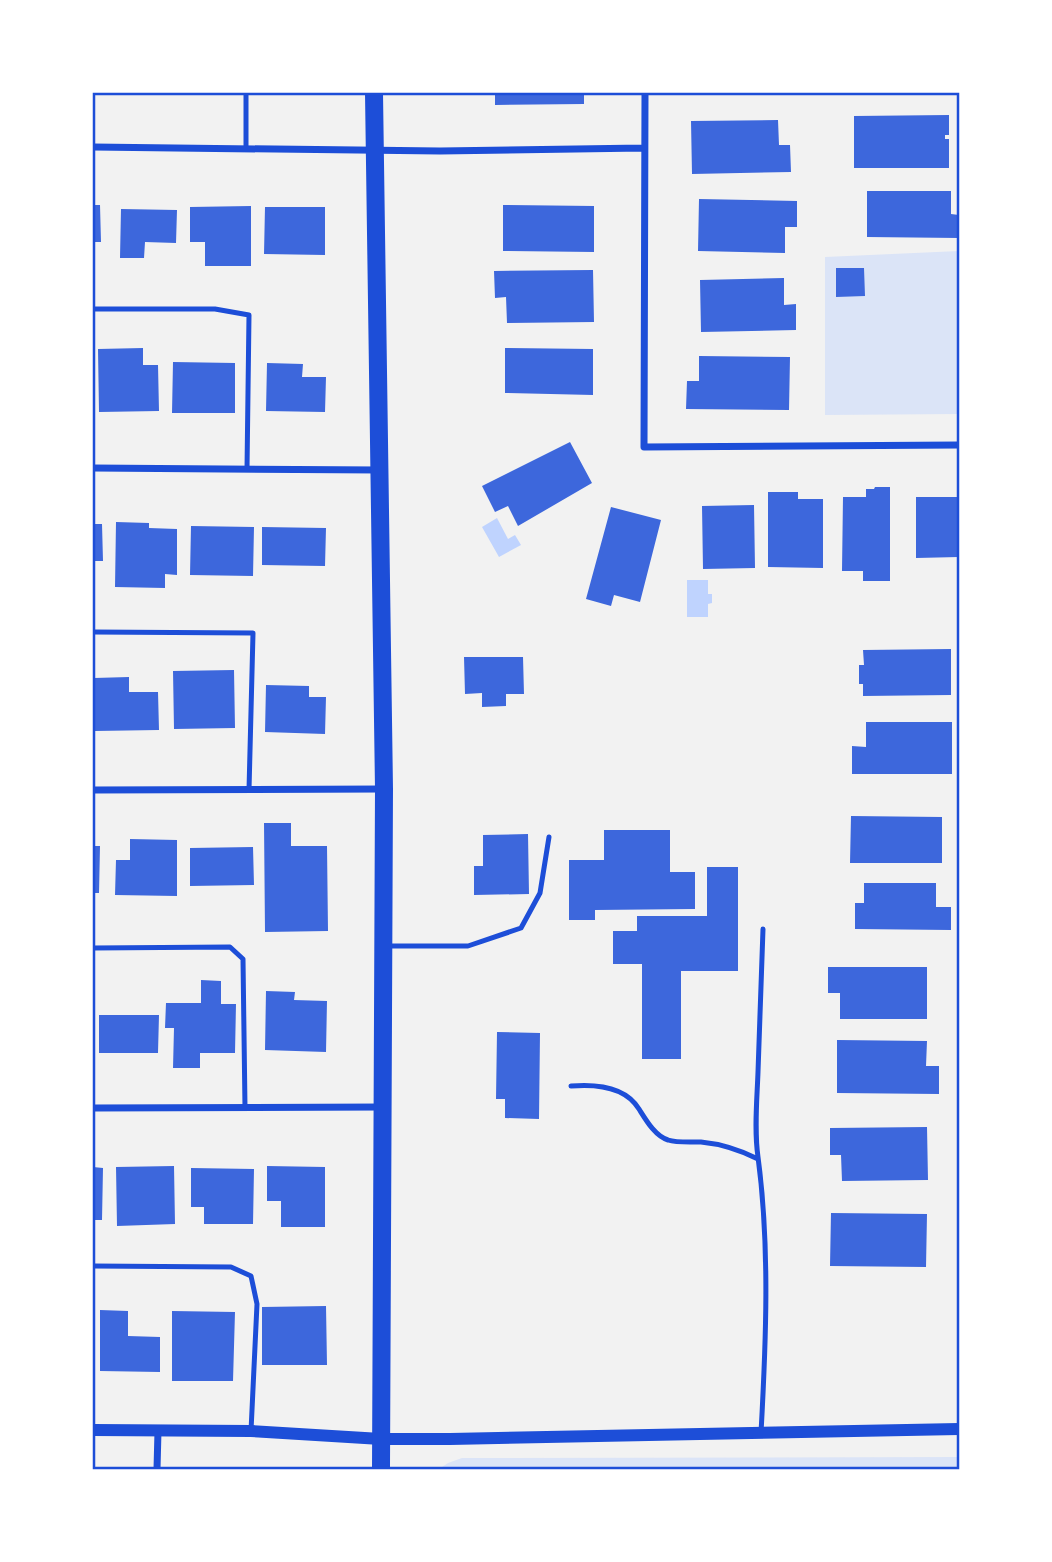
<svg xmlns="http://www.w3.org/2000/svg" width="1052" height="1562" font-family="'Asap Condensed',sans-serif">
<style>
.green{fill:#dbe4f7}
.water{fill:#bfd3fe}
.building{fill:#3d67dc}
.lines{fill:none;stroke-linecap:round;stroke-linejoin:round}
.service{stroke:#1d4ed8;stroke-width:5}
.minor{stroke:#1d4ed8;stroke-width:7}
.tertiary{stroke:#1d4ed8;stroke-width:12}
.primary{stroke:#1d4ed8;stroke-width:18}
.neatline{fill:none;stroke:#1d4ed8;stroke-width:2.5}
</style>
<rect width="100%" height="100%" fill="#f2f2f2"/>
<path class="green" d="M959 251V414L825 415V257Z
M959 1457V1469H439L448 1463 462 1458Z"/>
<path class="water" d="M497 518 508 539 515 535 521 545 499 557 482 527Z
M687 580H708V594H712V603L708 604V617H687Z"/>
<path class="building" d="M495 93H584V104L495 105Z
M949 115V135H945V139H949V168H854V116Z
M778 120 779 145H790L791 172 692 174 691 121Z
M867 191H951V214L959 215V238L867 237Z
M699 199 797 201V227H785V253L698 251Z
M93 205H100L101 242H93Z
M503 205 594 206V252L503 251Z
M251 206V266H205V242H190V207Z
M265 207H325V255L264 254Z
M121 209 177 210 176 243 145 242 144 258H120Z
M836 268H864L865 296 836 297Z
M593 270 594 322 507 323 506 297 495 298 494 271Z
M784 278V305L796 304V330L701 332 700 280Z
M143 348V365H158L159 411 99 412 98 349Z
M505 348 593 349V395L505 393Z
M699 356 790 357 789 410 686 409 687 381H699Z
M173 362 235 363V413H172Z
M267 363 303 364 302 377H326L325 412 266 411Z
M570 442 592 483 518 526 508 506 495 512 482 486Z
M875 487H890V581H863V571H842L843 497H866V489H874Z
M768 492H798V499H823V568L768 567Z
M916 497H959V557L916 558Z
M754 505 755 568 703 569 702 506Z
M611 507 661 520 640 602 614 595 611 606 586 599Z
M116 522 149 523V528L177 529V575L165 574V588L115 587Z
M93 524H102L103 561H93Z
M191 526 254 527 253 576 190 575Z
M262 527 326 528 325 566 262 565Z
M951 649V695L863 696V684H859V665H864L863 650Z
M464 657H523L524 694H506V706L482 707V693L465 694Z
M234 670 235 728 174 729 173 671Z
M129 677V692H158L159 730 95 731 94 678Z
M266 685 309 686V697H326L325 734 265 732Z
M866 722H952V774H852V746L866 747Z
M851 816 942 817V863H850Z
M264 823H291V846H327L328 931 265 932Z
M604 830H670V872H695V909L595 910V920H569V860H604Z
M528 834 529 894 474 895V866H483V835Z
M130 839 177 840V896L115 895 116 860H130Z
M93 846H100L99 893H93Z
M253 847 254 885 190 886V848Z
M707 867H738V971H681V1059H642V964H613V931H637V916H707Z
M864 883H936V907H951V930L855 929V903H864Z
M828 967H927V1019H840V993H828Z
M201 980 221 981V1004H236L235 1053H200V1068H173L174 1028H165L166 1003H201Z
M266 991 295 992 294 1000 327 1001 326 1052 265 1050Z
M99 1015H159L158 1053H99Z
M497 1032 540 1033 539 1119 505 1118V1099H496Z
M837 1040 927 1041 926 1066H939V1094L837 1093Z
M927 1127 928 1180 842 1181 841 1155H830V1128Z
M174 1166 175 1224 117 1226 116 1167Z
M267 1166 325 1167V1227H281V1201H267Z
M93 1167 103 1168 102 1220H93Z
M191 1168 254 1169 253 1224H204V1207H191Z
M831 1213 927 1214 926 1267 830 1266Z
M326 1306 327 1365H262V1307Z
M100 1310 128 1311V1336L160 1337V1372L100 1371Z
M172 1311 235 1312 233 1381H172Z"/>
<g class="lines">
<path class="service" d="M246 93V148
M93 309H215L249 315 247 469
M93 632 253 633 249 790
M386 946H468L521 928 540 893 549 837
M93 948 230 947 243 959 245 1108
M571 1086C595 1084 625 1086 639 1109 646 1120 655 1136 668 1140 677 1143 691 1142 701 1142 722 1144 740 1150 758 1159
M93 1266 231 1267 251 1276 257 1304 251 1431
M761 1433C766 1342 770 1247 758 1157 754 1130 757 1100 758 1072 760 1025 761 977 763 929"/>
<path class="minor" d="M645 93 644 447 959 445
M93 147 440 151 643 148
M93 468 379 470
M93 790 383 789
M93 1108 383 1107
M157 1469 158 1431"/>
<path class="tertiary" d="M93 1430 251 1431 381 1439H450L959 1429"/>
<path class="primary" d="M374 93 384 789 381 1469"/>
</g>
<rect width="1052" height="1562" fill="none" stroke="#ffffff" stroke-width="189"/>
<rect x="94" y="94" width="864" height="1374" class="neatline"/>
</svg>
